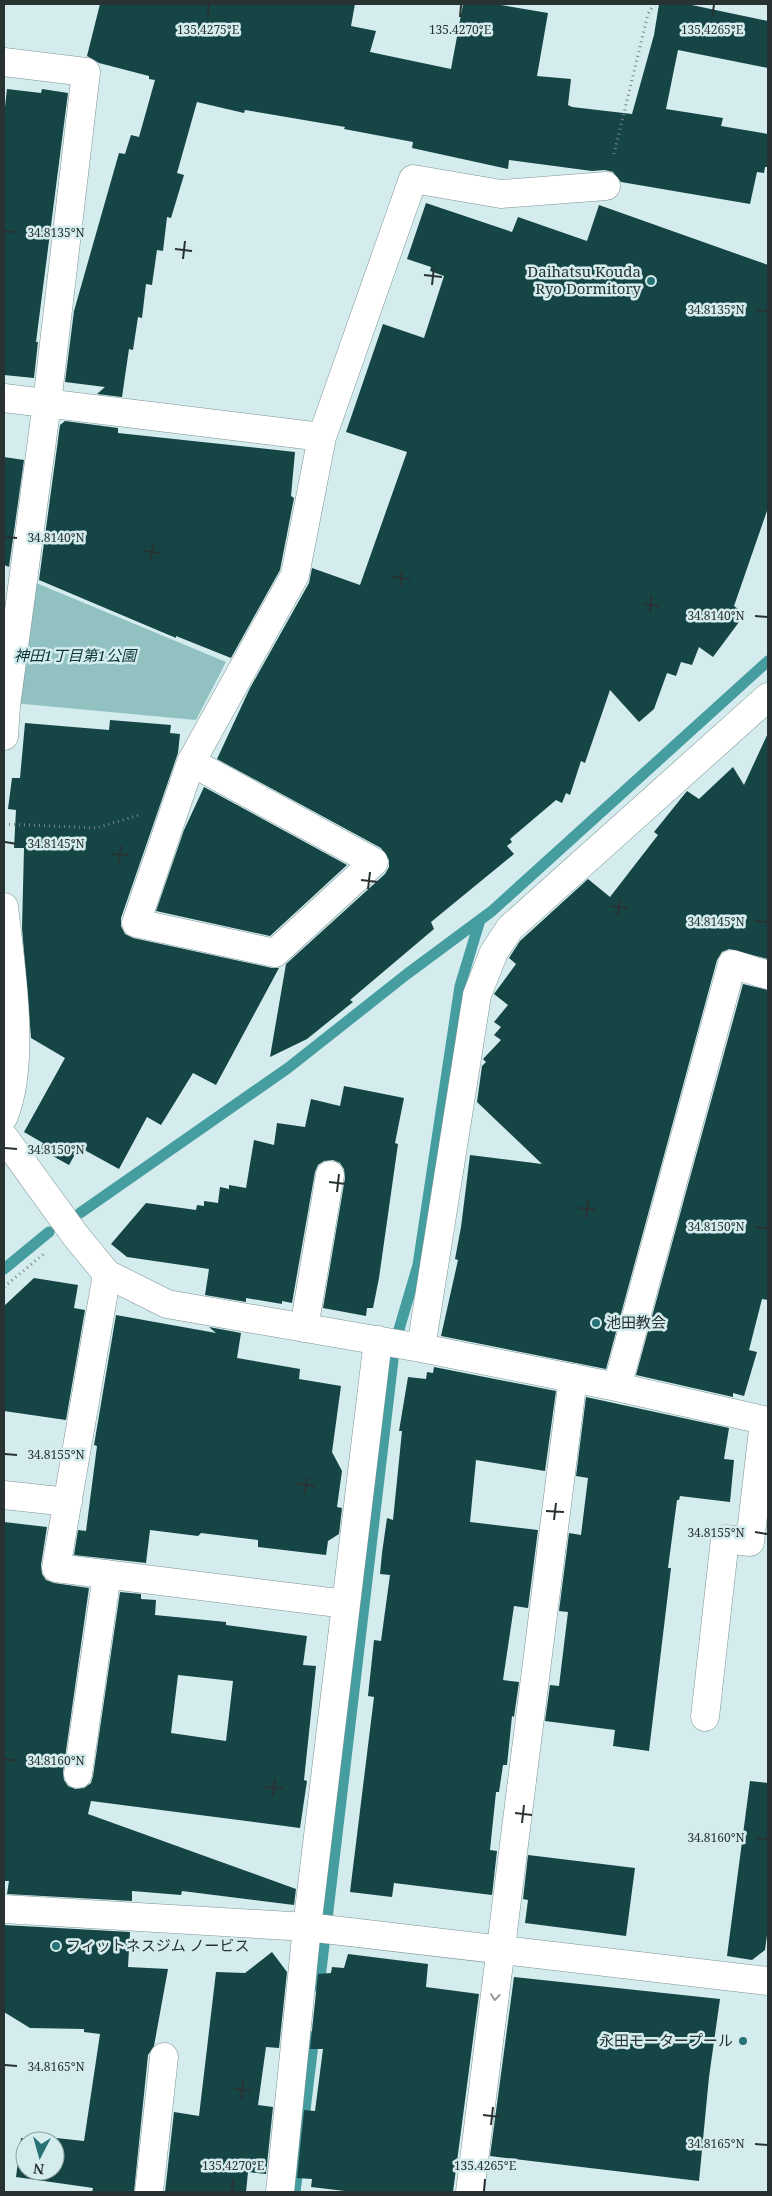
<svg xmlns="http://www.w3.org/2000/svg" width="772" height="2196" font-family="'Noto Serif','Noto Sans JP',serif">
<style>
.green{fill:#92c1c2}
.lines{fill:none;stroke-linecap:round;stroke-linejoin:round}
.stream{stroke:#469d9f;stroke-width:11}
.building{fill:#164546;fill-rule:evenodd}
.minor-casing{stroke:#7d9494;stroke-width:29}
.path{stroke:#768686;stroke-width:3;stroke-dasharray:1 4;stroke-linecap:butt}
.minor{stroke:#fff;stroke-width:28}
.oneway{stroke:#949898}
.ticks{fill:none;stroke:#293232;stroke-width:2}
.poi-dot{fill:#287275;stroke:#d4eced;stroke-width:2}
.labels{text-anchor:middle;stroke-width:5;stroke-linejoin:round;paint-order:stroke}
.poi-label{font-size:15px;fill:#293232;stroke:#d4eced;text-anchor:end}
.park-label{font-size:15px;font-style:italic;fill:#0a3436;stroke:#d4eced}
.ticks-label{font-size:12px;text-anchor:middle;fill:#293232;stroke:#d4eced;stroke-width:5;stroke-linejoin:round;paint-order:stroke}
</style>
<rect width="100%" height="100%" fill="#d4eced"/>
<path class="green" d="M29 580 226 662 196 720 13 703Z"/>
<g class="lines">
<path class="stream" d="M80 1213 288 1068 407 974 492 911 768 661
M4 1269 49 1232
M319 1987 395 1343 418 1265 460 986 480 920
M295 2192 314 2036"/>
</g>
<path class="building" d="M100 4H355L351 26 376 31 370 52 451 69 463 4H495L548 13 537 76 571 79 568 105 572 107 632 114 654 35 659 4H687L768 21V68L678 50 666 109 723 118 721 126 768 134V167H765L764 173 757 172 750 204 621 182 613 172 605 170 592 171 509 160 508 169 412 148 413 142 344 129 345 127 245 110 244 113 197 102 177 173 184 175 171 218 167 217 163 251 157 250 152 285 146 284 142 318 138 317 133 350 129 349 122 397 97 394 105 387 65 382 74 311 119 153 125 154 131 135 139 137 155 80 149 79V76L99 63 87 56Z
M7 89 41 93 42 89 68 93 36 342H38L34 378 4 375V116Z
M426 203 512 232 518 217 587 241 599 205 768 265V508L734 606 745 614 713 657 699 647 692 665 681 662 676 676 667 673 654 709 639 722 610 690 585 763 581 761 570 795 566 793 562 803 556 800 510 839 512 842 507 846 514 854 431 922 434 929 350 1000 353 1002 307 1039 270 1057 286 964 385 874 389 867V860L381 848 217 759 250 688 309 583 312 568 360 585 407 452 346 432 383 324 424 338 444 276 430 271 431 267 407 259Z
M65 421 118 428V433L295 452 291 496 294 498 280 570 231 658 176 636V638L39 580 60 425Z
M4 457 24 460 9 567 4 565Z
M110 720 171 725 170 733 180 734 178 753 121 918V926L125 934 133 938 272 968H279L216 1085 193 1073 161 1125 147 1117 119 1169 79 1147 69 1165 40 1149 43 1143 24 1132 65 1058 31 1038 22 928 24 848H14L16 810 8 809 12 778H20L25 723 109 730Z
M768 733V959L729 949 722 952 717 960 606 1369 441 1336 458 1260 455 1259 461 1227 470 1155 542 1164 477 1102 482 1066 486 1062 483 1059 501 1040 494 1035 501 1027 494 1022 508 1005 494 994 516 964 509 958 520 941 588 879 610 897 658 835 654 832 687 791 699 799 733 767 744 785Z
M204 787 347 865 270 936 156 911 184 830Z
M743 984 768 990V1300L762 1299 749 1350 757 1352 744 1396 733 1393V1397L636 1375Z
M344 1086 404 1098 395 1143 398 1144 379 1278 373 1308H367L366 1316 323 1308 345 1178 344 1169 340 1163 333 1160 324 1161 318 1165 315 1172 292 1303 282 1301V1304L246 1298V1302L205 1295 209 1269 127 1257 111 1244 146 1203 196 1210 197 1205 204 1206V1201L218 1203 220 1187 229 1189V1185L246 1188 254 1140 274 1145 277 1123 305 1127 311 1099 340 1106Z
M34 1278 78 1285 74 1308 85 1310 66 1420 4 1411V1306Z
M116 1315 216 1333 209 1327 241 1333 237 1358 300 1369 299 1379 341 1386 332 1452 342 1471 337 1507 342 1508 339 1534 328 1541 326 1555 258 1547V1540L201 1533 198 1536 150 1530 146 1563 74 1555 78 1530 86 1531 97 1446 94 1445Z
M434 1367 556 1391 545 1471 476 1460 470 1522 538 1530 528 1608 514 1606 503 1680 519 1682 514 1717 512 1716 507 1765H503L499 1792H496L490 1850 497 1851 492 1895 394 1883 392 1897 350 1892 374 1697 368 1696 374 1640 381 1641 390 1575 380 1574 382 1553 387 1518 393 1520 402 1431H399L408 1377 426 1379 427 1372 433 1373Z
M586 1397 729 1428 724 1459 734 1460 730 1502 680 1496 679 1500H677L668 1568H671L649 1751 613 1746 615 1730 545 1721 550 1685 559 1686 568 1612 559 1611 569 1533 581 1535 588 1478 576 1476Z
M4 1522 47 1527 41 1565 42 1574 46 1580 54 1583 89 1588 63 1772 64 1780 68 1786 75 1789 84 1788 91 1783 93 1776 120 1592 141 1594V1599L156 1600 155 1615 226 1622V1625L307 1636 303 1665 316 1666 304 1780 307 1781 300 1828 91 1801 88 1814 296 1889 294 1905 182 1891 181 1895 132 1891V1901L7 1894 9 1881H4ZM178 1675 233 1681 226 1741 171 1733Z
M750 1781 768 1783V1928L765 1950 752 1960 727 1956Z
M528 1855 635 1868 626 1936 525 1923 528 1900 523 1899Z
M4 1925 130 1932 128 1967 168 1969 154 2046 148 2055 134 2192H92L93 2188 16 2177 21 2138 27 2139 28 2135 84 2141 100 2034 84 2032V2029L30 2028 4 2012ZM25 2141H55V2171H25Z
M272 1952 287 1972 279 2048 266 2047 258 2105 273 2107 266 2174 248 2172 246 2192H165L174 2112 199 2116 216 1972 245 1973Z
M348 1954 428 1964 426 1987 479 1994 453 2192H353L311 2187 312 2179 297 2178 304 2110 315 2111 323 2049H310L318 1974 331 1973 332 1967 344 1968Z
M514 1977 720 1999 709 2077 699 2181 490 2156Z"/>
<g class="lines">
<g class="minor-casing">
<path id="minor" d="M4 62 86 72 47 403 6 706 4 736
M4 398 322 437
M191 762 374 862 275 953 136 923 191 762 295 575 322 437 413 179 501 194 606 186
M4 907C11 967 26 1061 4 1116
M4 1137 75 1235 107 1274 167 1304 421 1348 617 1387 768 1421
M107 1274 56 1568 346 1604
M304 1328 330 1175
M421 1348 477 995 494 952 510 928 768 697
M617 1387 732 964 768 975
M4 1495 68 1502
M705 1717 725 1539 750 1542 764 1421
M78 1774 107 1574
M4 1909 307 1927 768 1981
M149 2192 164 2057
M280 2192 307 1927 378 1340
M470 2192 573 1378"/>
</g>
<path class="path" d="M614 154 648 14 654 4
M4 824 97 828 139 815
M4 1287 46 1252"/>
<use href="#minor" class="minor"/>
</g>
<defs><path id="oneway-chevron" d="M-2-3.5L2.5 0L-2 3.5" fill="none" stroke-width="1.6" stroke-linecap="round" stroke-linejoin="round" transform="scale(1.25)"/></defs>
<use class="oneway" href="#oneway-chevron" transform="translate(495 1997) rotate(97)"/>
<path class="ticks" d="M208 17 209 5M460 17 461 5M712 17 714 5M5 231 17 232M175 249 192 251M183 259 185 241M424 275 442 277M432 285 434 267M755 310 767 311M5 537 17 538M143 551 161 553M151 561 153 543M392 577 410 579M400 587 402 570M642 604 659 606M650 613 651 596M755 616 767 617M5 842 17 844M111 854 129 855M119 863 121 846M361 880 378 882M368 889 370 872M610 906 627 908M618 916 620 898M755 921 767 922M5 1148 17 1149M329 1182 346 1184M337 1192 339 1174M578 1208 596 1210M586 1218 588 1200M755 1227 767 1228M5 1454 17 1455M297 1484 315 1486M305 1494 307 1477M546 1511 564 1512M554 1520 556 1503M755 1532 767 1534M5 1759 17 1761M265 1787 283 1789M273 1796 275 1779M515 1813 532 1815M522 1823 524 1805M755 1838 767 1839M5 2065 17 2066M234 2089 251 2091M241 2099 243 2081M483 2115 500 2117M491 2125 493 2107M755 2144 767 2145M232 2191 233 2179M484 2191 485 2179"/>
<g class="poi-dot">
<circle cx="651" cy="281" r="5"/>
<circle cx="596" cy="1323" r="5"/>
<circle cx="56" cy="1946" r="5"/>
<circle cx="743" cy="2041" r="5"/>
</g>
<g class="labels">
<g class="poi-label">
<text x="641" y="277">Daihatsu Kouda<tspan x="641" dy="17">Ryo Dormitory</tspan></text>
<text x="606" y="1328" text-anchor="start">池田教会</text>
<text x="66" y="1951" text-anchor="start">フィットネスジム ノービス</text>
<text x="733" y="2046">永田モータープール</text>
</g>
<g class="park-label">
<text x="75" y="661">神田1丁目第1公園</text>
</g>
</g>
<g class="ticks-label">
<text x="208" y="34">135.4275°E</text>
<text x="460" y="34">135.4270°E</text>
<text x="712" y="34">135.4265°E</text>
<text x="56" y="237">34.8135°N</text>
<text x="716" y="314">34.8135°N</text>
<text x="56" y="542">34.8140°N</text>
<text x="716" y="620">34.8140°N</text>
<text x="56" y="848">34.8145°N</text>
<text x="716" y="926">34.8145°N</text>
<text x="56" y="1154">34.8150°N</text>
<text x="716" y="1231">34.8150°N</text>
<text x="56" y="1459">34.8155°N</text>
<text x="716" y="1537">34.8155°N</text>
<text x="56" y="1765">34.8160°N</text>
<text x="716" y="1842">34.8160°N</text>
<text x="56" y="2071">34.8165°N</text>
<text x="716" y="2148">34.8165°N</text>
<text x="233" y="2170">135.4270°E</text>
<text x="485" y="2170">135.4265°E</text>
</g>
<rect width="772" height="2196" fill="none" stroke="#293232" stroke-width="10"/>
<g transform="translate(40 2156) rotate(186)"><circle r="24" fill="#d4eced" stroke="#90a2a2"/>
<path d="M0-4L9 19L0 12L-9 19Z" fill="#287275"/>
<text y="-8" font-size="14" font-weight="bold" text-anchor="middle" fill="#293232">N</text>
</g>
</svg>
